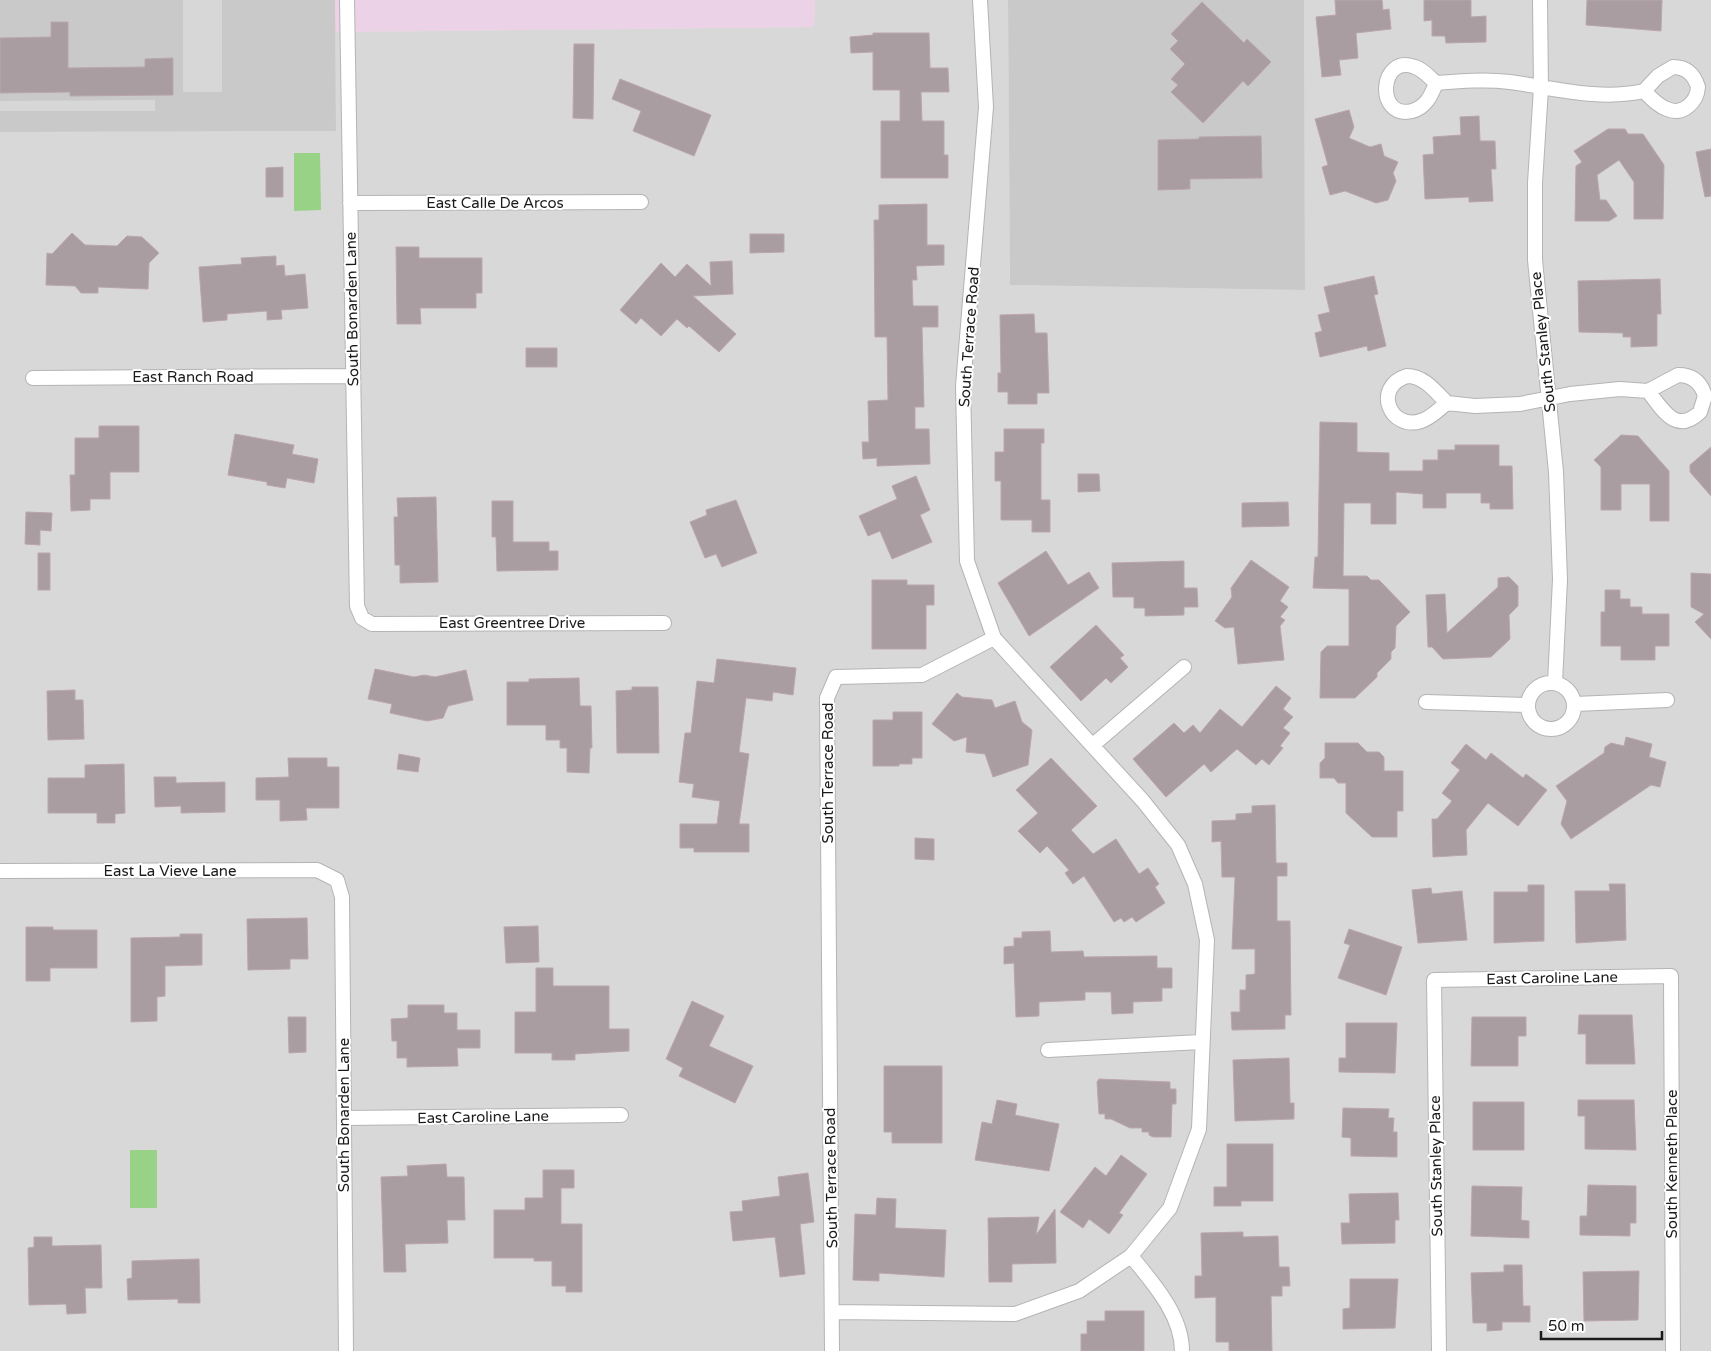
<svg xmlns="http://www.w3.org/2000/svg" width="1711" height="1351" font-family="'Varela Round',sans-serif">
<style>
.residential{fill:#d9d8d8}
.commercial{fill:#ebd2e6}
.religious{fill:#c9c9c9}
.pitch{fill:#98d287}
.parking{fill:#d7d7d7}
.building{fill:#a99da2;stroke:#bba5ae}
.lines{fill:none;stroke-linecap:round;stroke-linejoin:round}
.minor-casing{stroke:#b4b4b4;stroke-width:16}
.minor{stroke:#fff;stroke-width:14}
.labels{text-anchor:middle;stroke-width:4;stroke-linejoin:round;paint-order:stroke}
.street-label{font-size:15px;fill:#1b1b1b;stroke:#fff}
</style>
<rect width="100%" height="100%" fill="#ebe1e3"/>
<path class="residential" d="M815 0H1008L1010 285 1305 290 1304 0H1711V1351H0V132L336 131 335 32 814 27Z"/>
<path class="commercial" d="M335 0H815L814 27 335 32Z"/>
<path class="religious" d="M0 0H335L336 131 0 132Z
M1008 0H1304L1305 290 1010 285Z"/>
<path class="pitch" d="M294 153H320L321 210 294 211Z
M130 1150H157V1208H130Z"/>
<path class="parking" d="M183 0H222V92H183Z
M155 100V111H0V101Z"/>
<path class="building" d="M1335 0H1382L1383 10 1389 9 1391 29 1356 33 1358 58 1339 60 1341 75 1322 77 1316 17 1336 15Z
M1424 0H1471V17L1486 16V42L1446 43 1445 36H1432V20L1424 21Z
M1587 0H1662L1661 31 1586 25Z
M1202 2 1244 43 1247 39 1271 62 1248 86 1243 81 1203 123 1171 92 1178 85 1171 79 1185 64 1170 49 1178 41 1171 34Z
M51 22H68V68L145 67V59L173 58V95L70 96V92L0 93V38L51 37Z
M873 33H929L930 68H948L949 92H921L922 121H944V155H948V178H881V121H900V90H873V52L851 53 850 37 873 35Z
M574 44H594L593 119 573 118Z
M620 79 711 115 694 156 633 131 641 111 612 99Z
M1349 110 1354 127 1349 138 1370 147 1381 144 1384 156 1398 162 1393 173 1396 181 1388 200 1376 203 1345 191 1330 195 1322 167 1328 165 1315 119Z
M1479 116 1480 141H1495L1496 169H1491L1493 201 1469 202V197L1425 199 1423 155 1434 154 1433 137 1461 135 1460 117Z
M1608 129H1625L1628 134H1643L1664 165 1663 219H1634V182L1619 160 1597 175 1600 200H1606L1617 216 1609 221H1575L1576 166 1582 162 1574 151Z
M1261 136 1262 178 1190 179V189L1158 190V140L1199 139V137Z
M1711 149V196L1705 197 1696 152Z
M283 167V197H266V168Z
M927 204V245H944V265L916 266 917 280H912L913 306H938V327H922L924 407H915V429H929L930 464 877 466V458L863 459 862 442H869L868 401 888 400 887 337H875L874 220H879V205Z
M72 233 85 245 117 246 127 236 142 237 159 253 149 263 148 289 98 287V293H81L75 286 46 285 47 253 52 254Z
M750 234H784V252L750 253Z
M396 247H419V258H482V293H476V308H420L421 324H397Z
M276 256V266L284 265 285 276 305 274 308 308 281 310 282 319 267 320V311L227 314V320L203 322 199 267 242 264 241 258Z
M732 261 733 294 693 296 736 334 719 352 689 326 687 328 677 319 661 336 641 318 636 324 620 310 661 263 675 277 687 264 711 286 710 262Z
M1374 276 1378 294 1374 295 1386 346 1368 351 1367 346 1320 357 1315 333 1322 331 1318 315 1330 312 1324 287Z
M1660 279 1661 314H1657V346L1631 347V337H1623V333L1579 332 1578 281Z
M1034 314 1035 333H1047L1049 393H1037V404H1008V392H998V373H1001L1000 315Z
M526 348H557V367H526Z
M1320 422 1357 423V452L1389 453V471H1423V460H1438V450H1455V445H1499V466H1512L1513 509H1490V503H1481V493H1446V508H1423V494L1396 492V524H1371V503H1344L1343 576H1367L1371 580H1379L1410 612 1396 626 1395 648 1391 652V659L1377 673V677L1355 698H1320L1321 652 1327 646H1349V589L1313 588 1315 557H1318Z
M99 426H139V472H110V499H90V510L71 511 70 475H75V438H99Z
M1004 429H1044V443H1041V500H1050V532H1032V520H1001V481H995V452H1004Z
M235 434 294 445 292 454 318 459 314 483 287 478 285 488 267 485V482L228 475Z
M1621 435 1638 436 1669 471V521H1650V484H1621V510H1601V467L1594 460Z
M1711 447V496L1690 472V465Z
M1078 474H1099L1100 491 1078 492Z
M916 476 930 510 920 515 932 542 892 559 880 531 868 536 859 516 897 499 892 486Z
M436 497 438 582 400 583V565H395L394 517H398L397 498Z
M736 500 757 553 722 567 716 554 705 558 690 522 707 515 706 510Z
M492 501H513V542H549V551H558V570L497 571 496 537H492Z
M1288 502 1289 526 1242 527V503Z
M26 512 52 513 51 531 40 530V545L25 544Z
M1046 551 1068 585 1089 572 1099 588 1029 636 998 583Z
M38 553H50V590H38Z
M1251 560 1289 587 1280 601 1288 607 1280 617 1285 620 1280 626 1284 660 1238 664 1234 627 1225 628 1215 621 1232 597 1231 588Z
M1184 561V588H1197L1198 607H1184V615L1145 616V608H1134V597H1113L1112 563Z
M1691 573 1711 574V639L1695 622 1704 614 1691 607Z
M1509 577 1518 586V606L1509 615 1510 639 1491 657 1443 659 1432 647H1428L1426 595 1445 594 1447 633 1498 587V578Z
M872 580H907V585H934V605H926V649H872Z
M1605 590H1620V599H1630V607H1642V614H1669V646H1655V660H1621V646H1601V612H1605Z
M1096 625 1124 655 1120 658 1128 667 1111 683 1106 678 1081 701 1050 667Z
M717 659 796 668 793 695 773 692 772 701 746 698 739 752 749 754 739 824H749V852H694V848H680V824H717L720 801 692 797 694 784 679 782 685 733H691L697 681 714 683Z
M375 669 414 677 424 675 435 677 466 670 473 700 448 706 443 718 427 721 390 713 392 704 368 699Z
M579 678 580 706H591L592 748H590L589 773 567 772V748H560V740H546V725H507V682H529V679Z
M1276 686 1291 698 1283 709 1293 717 1283 728 1290 733 1280 746 1283 748 1269 765 1262 759 1256 765 1237 749 1211 772 1204 764 1166 797 1133 759 1174 723 1184 733 1193 725 1200 733 1220 709 1242 727Z
M632 687H658L659 753H617L616 691 632 690Z
M75 690V700H83L84 739 48 740 47 691Z
M957 693 962 697 992 700 995 708 1015 701 1022 722 1032 730 1028 765 993 777 985 754 966 752 967 737 954 741 932 724Z
M893 712H922V758H912V764H899V766H873V720H893Z
M1626 737 1652 744 1649 757 1666 762 1660 787 1651 785 1571 839 1561 824 1567 801 1556 786 1604 753 1605 747 1611 743 1624 746Z
M1325 743H1358L1367 752H1379L1384 757V771H1403V811H1397V837H1372L1346 813V783H1338L1334 778H1320V763L1325 758Z
M1466 744 1486 760 1491 753 1523 778 1526 774 1547 790 1518 826 1488 803 1466 830 1467 855 1433 857 1432 819H1437L1452 801 1442 793 1460 770 1451 763Z
M399 754 420 758 418 772 397 769Z
M288 758H327V767H339V808H306L307 820 280 821V800H256V778L289 777Z
M1051 758 1097 806 1071 830 1093 854 1116 839 1139 874 1148 868 1159 884 1155 887 1165 903 1136 922 1132 917 1124 922 1121 918 1114 922 1084 876 1073 884 1065 873 1069 870 1047 846 1040 853 1018 831 1038 813 1016 790Z
M124 764 125 813 115 814V823H97V813H48V778H85V765Z
M154 777H176V783L225 782V812L181 813V806L155 807Z
M1275 805 1276 863H1287V876H1277V921H1290L1291 1015H1285V1029L1232 1030 1231 1012H1240V990H1246V975L1255 974V949H1232L1235 877H1222L1221 841 1212 842V821L1236 820V814L1252 813V806Z
M915 838 934 839V860L915 859Z
M1609 884H1625L1626 940 1576 943 1575 891H1610Z
M1528 885H1544V941L1494 943V892H1528Z
M1431 888 1432 894 1462 891 1467 940 1418 943 1412 890Z
M307 918 308 959H290V969L248 970 247 919Z
M538 926 539 962 506 963 504 927Z
M26 927H53V930H97V968H50V981H26Z
M1349 929 1402 947 1386 995 1338 978 1350 945 1344 943Z
M1050 931 1051 952 1083 951 1084 957 1157 956V968H1172V988H1162V1001L1133 1002V1013L1112 1014 1111 992H1085V1000L1039 1002V1016L1016 1017 1014 963 1004 964V947L1014 946V938H1022V932Z
M180 934H202V965L165 966V996L157 997V1021L131 1022V938L180 937Z
M536 968H553V986H609V1029H629V1051L575 1054V1060H552V1053H515V1012H536Z
M692 1001 724 1016 709 1046 753 1066 735 1103 679 1076 683 1068 666 1059Z
M408 1005H444V1013H457V1030H480V1048H457L458 1066 407 1067V1058H397V1041H392L391 1019 408 1018Z
M1579 1015H1632L1635 1064H1586V1034H1578Z
M288 1017H306V1052L289 1053Z
M1472 1017H1526V1036H1518V1066H1471Z
M1346 1023H1397L1395 1073 1339 1072V1058H1346Z
M1289 1058 1290 1103H1294V1119L1235 1121 1233 1060Z
M884 1066H942V1143H892V1132H884Z
M1099 1079 1170 1082V1089H1176V1104H1172L1171 1137H1153L1149 1135V1132H1142V1128H1130L1111 1119H1105V1114H1099L1097 1082Z
M997 1100 1017 1104 1015 1115 1059 1124 1049 1171 975 1160 982 1122 992 1124Z
M1578 1100H1634L1636 1150 1585 1149V1116H1578Z
M1473 1102H1524V1150H1473Z
M1343 1108 1389 1109 1388 1118H1394L1393 1132H1397V1157L1351 1156V1138L1342 1137Z
M1227 1144H1273V1201H1241V1206H1214V1187H1227Z
M1121 1155 1147 1174 1119 1213 1123 1215 1109 1234 1089 1219 1083 1228 1060 1212 1095 1167 1106 1176Z
M446 1164 447 1177H464L465 1220H447L448 1243 405 1244 406 1272H384L381 1177 408 1176 407 1166Z
M543 1170H574V1188H561V1224H582V1292H566V1286H552V1261H534V1258H494V1210H525V1198H543Z
M808 1173 814 1222 800 1224 805 1274 780 1277 775 1237 733 1241 730 1212 743 1211 742 1201 780 1196 778 1177Z
M1588 1185 1636 1186V1223H1630V1236L1580 1235V1216H1587Z
M1472 1186 1522 1187 1521 1220 1529 1221V1238L1471 1236Z
M1398 1193 1399 1220H1395V1243L1342 1244 1341 1223H1350L1349 1194Z
M877 1198 896 1199 895 1228 946 1230 944 1277 879 1273V1281L853 1280 855 1214 876 1215Z
M1055 1209 1056 1263 1012 1264V1282H989L988 1218 1039 1217 1036 1235Z
M1243 1232V1237L1278 1236 1279 1267H1289L1290 1286H1282V1296H1271L1272 1351H1229V1342H1216V1297L1195 1298V1276H1202L1201 1233Z
M34 1237H52V1246L101 1245 102 1288H85L86 1313 67 1314 66 1304 29 1305 28 1248 34 1247Z
M199 1259 200 1303H178V1299L128 1300 127 1279 132 1278V1261Z
M1504 1265H1522L1523 1306H1530V1322H1502V1330L1487 1331V1323H1473L1471 1273 1504 1272Z
M1639 1271 1638 1320 1584 1321 1583 1272Z
M1350 1279H1398L1395 1328 1343 1329V1309L1350 1308Z
M1105 1311H1144V1351H1081V1334H1087V1321H1105Z"/>
<g class="lines">
<g class="minor-casing">
<path id="minor" d="M347 0 357 606 362 618 372 624 664 623
M1540 0 1541 88 1535 183V260L1556 472 1560 579 1555 683
M1673 67C1686 67 1694 74 1698 87 1697 102 1683 116 1667 109 1658 106 1651 98 1644 91L1658 76Z
M1436 83C1431 96 1426 107 1412 111 1375 120 1379 53 1415 67 1424 70 1430 78 1436 83 1461 81 1486 79 1510 82 1555 88 1599 101 1644 91
M350 203 641 202
M1678 375C1692 375 1701 382 1705 396L1700 412C1676 435 1663 410 1648 391Z
M1407 376C1424 376 1435 391 1447 403 1439 409 1431 418 1421 421 1390 431 1372 387 1407 376Z
M33 378 352 376
M1447 403 1475 406 1520 404 1570 394 1620 389 1648 391
M1528 706a23 23 0 1 1 46 0a23 23 0 1 1-46 0Z
M1426 702 1528 705
M1575 704 1667 700
M1093 745 1184 667
M0 871 317 870 337 880 342 897 346 1351
M1048 1050 1201 1042
M344 1118 621 1115
M1131 1256C1153 1283 1182 1315 1182 1351
M833 1312 1015 1314 1079 1291 1131 1256 1170 1208 1199 1129 1207 940 1195 884 1178 845 1143 801 994 638 967 561 963 386 986 107 980 0
M832 1351 827 698 836 677 922 675 994 638
M1439 1351 1434 980 1671 976 1673 1351"/>
</g>
<use href="#minor" class="minor"/>
</g>
<g class="labels">
<g class="street-label">
<text x="495" y="208">East Calle De Arcos</text>
<text transform="translate(352 309) rotate(-91)" y="5">South Bonarden Lane</text>
<text transform="translate(969 337) rotate(-86)" y="5">South Terrace Road</text>
<text transform="translate(1543 342) rotate(-96)" y="5">South Stanley Place</text>
<text x="193" y="382">East Ranch Road</text>
<text x="512" y="628">East Greentree Drive</text>
<text transform="translate(828 773) rotate(-90)" y="5">South Terrace Road</text>
<text x="170" y="876">East La Vieve Lane</text>
<text transform="translate(1552 978) rotate(-1)" y="5">East Caroline Lane</text>
<text transform="translate(344 1115) rotate(-90)" y="5">South Bonarden Lane</text>
<text transform="translate(483 1117) rotate(-1)" y="5">East Caroline Lane</text>
<text transform="translate(1672 1164) rotate(-90)" y="5">South Kenneth Place</text>
<text transform="translate(1436 1166) rotate(-91)" y="5">South Stanley Place</text>
<text transform="translate(831 1178) rotate(-91)" y="5">South Terrace Road</text>
</g>
</g>
<path d="M1541 1331v8h121v-8" fill="none" stroke="#1b1b1b" stroke-width="2.5"/>
<text x="1548" y="1331" font-size="15" fill="#1b1b1b" stroke="#ffffff" stroke-width="4" paint-order="stroke">50 m</text>
</svg>
